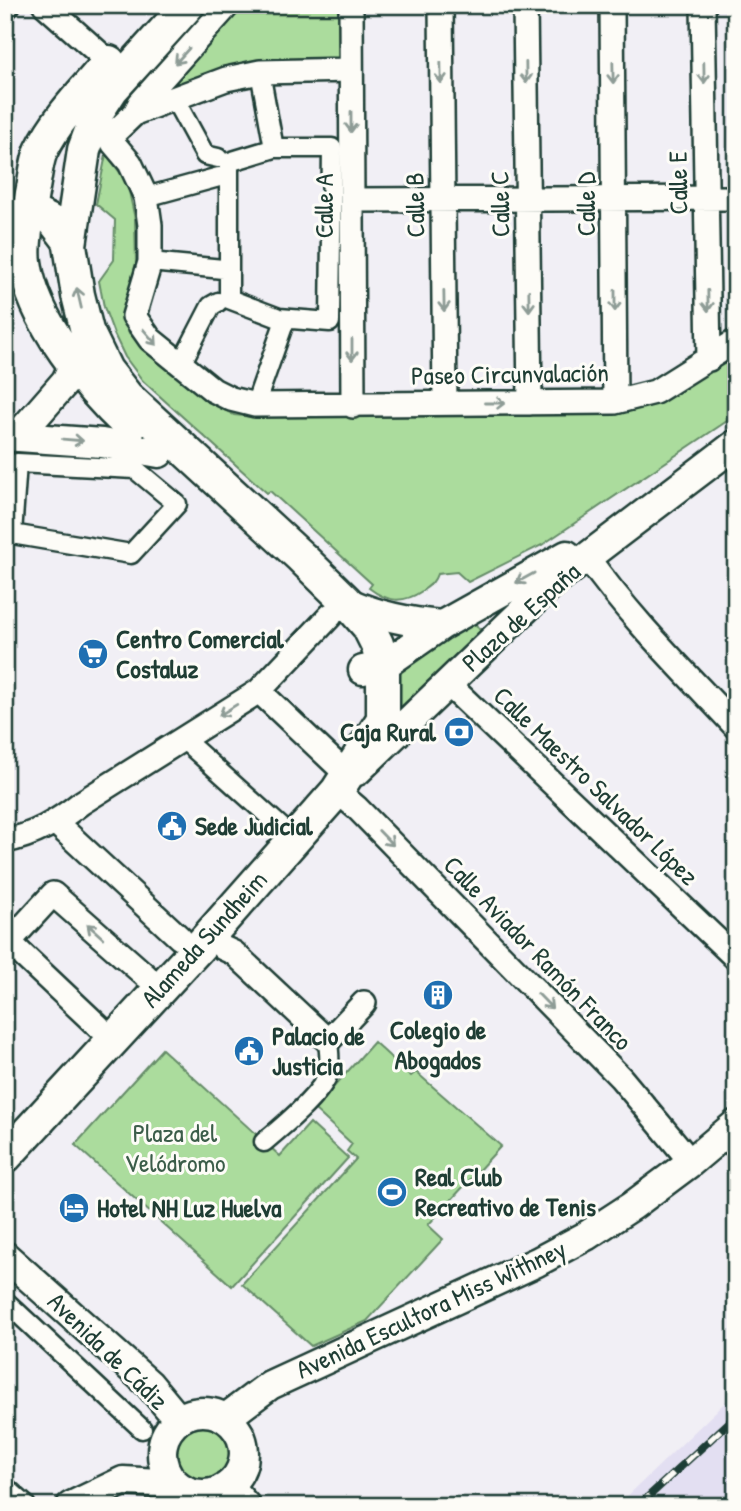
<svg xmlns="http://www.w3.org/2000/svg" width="741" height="1511" font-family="'Patrick Hand',sans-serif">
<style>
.built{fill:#e3dff2}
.green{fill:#abdc9d;stroke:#658c68;stroke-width:2}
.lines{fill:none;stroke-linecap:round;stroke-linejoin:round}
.pedestrian-casing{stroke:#1f3d34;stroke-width:23}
.minor-casing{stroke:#1f3d34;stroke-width:28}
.tertiary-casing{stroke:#1f3d34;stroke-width:33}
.secondary-casing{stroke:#1f3d34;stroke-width:37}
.pedestrian{stroke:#fdfcf7;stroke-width:18}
.minor{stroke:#fdfcf7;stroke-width:23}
.tertiary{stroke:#fdfcf7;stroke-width:28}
.secondary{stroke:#fdfcf7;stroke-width:32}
.rail-casing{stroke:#1f3d34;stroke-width:8}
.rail{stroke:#fdfcf7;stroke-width:5;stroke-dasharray:16;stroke-linecap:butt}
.oneway{stroke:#8e9c96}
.labels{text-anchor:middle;stroke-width:6;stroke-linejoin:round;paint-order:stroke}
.street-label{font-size:26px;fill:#1f3d34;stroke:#fdfcf7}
.poi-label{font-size:26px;font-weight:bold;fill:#1f3d34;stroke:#fdfcf7;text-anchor:start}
.park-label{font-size:26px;fill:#3b5d49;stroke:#fdfcf7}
</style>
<rect width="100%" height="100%" fill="#f1eff5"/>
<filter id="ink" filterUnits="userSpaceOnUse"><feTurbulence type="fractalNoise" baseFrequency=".0143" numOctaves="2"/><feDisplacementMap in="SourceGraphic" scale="14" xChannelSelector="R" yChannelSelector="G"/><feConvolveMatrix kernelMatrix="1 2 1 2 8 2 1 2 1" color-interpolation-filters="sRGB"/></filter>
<g filter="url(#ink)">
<path class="built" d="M736 1392V1506H617Z"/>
<path class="green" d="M235 5H345V64L159 99Z
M106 154 127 182 135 219 136 265 123 316 128 332 144 348 217 406 234 415 254 417 445 416 621 412C663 402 700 379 736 355V415L542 545 468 582 457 572 437 574C434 583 430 585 422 591 403 604 387 602 369 588L372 584 270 491 267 493 143 381 125 357 114 334 104 307 99 281 114 260 115 220 96 204Z
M472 619 484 636 393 724 399 676 404 667Z
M374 1042 411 1076 416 1072 501 1146 428 1225 443 1239 367 1321 311 1346 242 1284 356 1159 347 1151 352 1144 314 1109Z
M162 1049 280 1156 310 1123 348 1158 232 1286 75 1145Z
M175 1452a28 28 0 1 1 56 0a28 28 0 1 1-56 0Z"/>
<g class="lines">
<g class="pedestrian-casing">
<path id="pedestrian" d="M5 12 11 5
M260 72 273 143
M175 100 205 155 218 158
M275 148H332L330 322 279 318 229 299V162Z
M146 197 219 177
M150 262 223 269
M181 364 211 306 218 302
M255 405 283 326
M17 463 135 469 177 504 131 554 12 534Z
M183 739 281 827
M264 1142C281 1128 321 1095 328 1074 331 1064 329 1052 328 1041
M5 1301 142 1429"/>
</g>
<g class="minor-casing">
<path id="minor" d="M45 5 109 62
M228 5 140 103 135 113 113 134V143L130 163 146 197 150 225V262L134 316 150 339 213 390 231 399 255 405 615 402 655 392 736 341
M351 5 353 406
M441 5 445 403
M525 5 530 403
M612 5 615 402
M703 5 709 359
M135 113 226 79 260 72 351 70
M352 200 736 198
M587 557C630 618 685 672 736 727
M448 684 736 958
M259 691 337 765
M337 791 357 808 621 1078 691 1162
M56 823 180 938
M5 841C35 835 57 822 81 803L259 691 331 615
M223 948 234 953 328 1041 364 1003
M99 1027 9 942 53 894 146 976
M5 1490 23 1506"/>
</g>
<g class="tertiary-casing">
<path id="tertiary" d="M5 218 29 209 50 219 70 245
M5 436 102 443 159 453
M17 437 66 381 82 346
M347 602C379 616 407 622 442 625
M363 670 383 666 442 625 567 555
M357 771 549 586 736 444
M5 1256 149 1384 178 1419
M162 1453a41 41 0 1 1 82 0a41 41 0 1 1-82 0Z
M226 1418 270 1385 537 1262 586 1236 632 1206 691 1162 736 1124
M228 1486 246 1506
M71 1506 123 1481 159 1483 179 1487"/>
</g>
<g class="secondary-casing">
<path id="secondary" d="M109 62C86 89 57 118 41 151 36 163 35 180 32 193 29 212 22 243 25 262 32 320 89 389 130 427
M5 1157 198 948 337 791 383 719V666L377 644 368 626 346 601 301 557 127 397 106 370 87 331 78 295 70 245 84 150 99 109 112 89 188 5"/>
</g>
<use href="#pedestrian" class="pedestrian"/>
<use href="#minor" class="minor"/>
<use href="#tertiary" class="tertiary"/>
<use href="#secondary" class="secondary"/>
<g class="rail-casing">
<path id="rail" d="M638 1506 736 1416"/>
</g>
<use href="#rail" class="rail"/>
</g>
<defs><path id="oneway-shaft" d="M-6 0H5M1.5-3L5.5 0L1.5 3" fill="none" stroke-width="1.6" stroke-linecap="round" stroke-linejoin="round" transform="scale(1.75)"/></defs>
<g class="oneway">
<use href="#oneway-shaft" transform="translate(182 56) rotate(132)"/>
<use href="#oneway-shaft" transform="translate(441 73) rotate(89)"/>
<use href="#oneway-shaft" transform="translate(526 73) rotate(89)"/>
<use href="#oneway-shaft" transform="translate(613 73) rotate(89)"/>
<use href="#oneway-shaft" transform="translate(704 73) rotate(89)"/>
<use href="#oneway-shaft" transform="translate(351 122) rotate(90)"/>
<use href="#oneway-shaft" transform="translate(79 298) rotate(-103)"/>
<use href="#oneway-shaft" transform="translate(444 301) rotate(89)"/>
<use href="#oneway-shaft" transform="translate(529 301) rotate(89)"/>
<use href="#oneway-shaft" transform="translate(615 301) rotate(90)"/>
<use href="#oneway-shaft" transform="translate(708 301) rotate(89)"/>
<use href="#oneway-shaft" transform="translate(150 337) rotate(49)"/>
<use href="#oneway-shaft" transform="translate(352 350) rotate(90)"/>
<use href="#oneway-shaft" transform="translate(495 403)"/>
<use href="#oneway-shaft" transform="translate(73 440) rotate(5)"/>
<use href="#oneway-shaft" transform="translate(525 578) rotate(151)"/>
<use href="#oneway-shaft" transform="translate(228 710) rotate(148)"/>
<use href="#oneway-shaft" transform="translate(386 838) rotate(46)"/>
<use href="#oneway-shaft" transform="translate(95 931) rotate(-138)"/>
<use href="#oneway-shaft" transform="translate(545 1001) rotate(46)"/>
</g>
</g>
<defs>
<g id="supermarket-disc" transform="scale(1.575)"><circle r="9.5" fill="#1f6fb2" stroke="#fdfcf7"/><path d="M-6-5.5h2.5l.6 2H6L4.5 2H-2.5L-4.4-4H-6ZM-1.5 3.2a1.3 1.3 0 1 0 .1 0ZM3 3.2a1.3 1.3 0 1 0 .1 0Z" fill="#fff"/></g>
<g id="bank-disc" transform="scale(1.575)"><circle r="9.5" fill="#1f6fb2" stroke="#fdfcf7"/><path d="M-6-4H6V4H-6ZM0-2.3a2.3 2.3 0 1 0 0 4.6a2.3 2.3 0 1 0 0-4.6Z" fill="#fff"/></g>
<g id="civic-disc" transform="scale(1.575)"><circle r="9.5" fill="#1f6fb2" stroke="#fdfcf7"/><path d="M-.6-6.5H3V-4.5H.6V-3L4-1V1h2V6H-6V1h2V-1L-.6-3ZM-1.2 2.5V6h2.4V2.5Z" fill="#fff"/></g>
<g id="building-disc" transform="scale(1.575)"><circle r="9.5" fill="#1f6fb2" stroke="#fdfcf7"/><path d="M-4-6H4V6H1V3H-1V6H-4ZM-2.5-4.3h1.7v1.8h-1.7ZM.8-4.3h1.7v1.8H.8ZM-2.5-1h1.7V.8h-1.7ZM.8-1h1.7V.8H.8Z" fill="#fff"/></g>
<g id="stadium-disc" transform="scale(1.575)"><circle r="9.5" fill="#1f6fb2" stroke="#fdfcf7"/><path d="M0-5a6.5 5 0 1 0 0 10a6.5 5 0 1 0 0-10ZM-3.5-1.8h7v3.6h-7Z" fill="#fff"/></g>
<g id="hotel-disc" transform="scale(1.575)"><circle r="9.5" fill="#1f6fb2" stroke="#fdfcf7"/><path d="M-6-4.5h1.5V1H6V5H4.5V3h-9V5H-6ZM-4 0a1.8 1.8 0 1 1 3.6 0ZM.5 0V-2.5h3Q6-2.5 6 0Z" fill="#fff"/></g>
</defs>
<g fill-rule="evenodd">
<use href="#supermarket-disc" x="93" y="654"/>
<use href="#bank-disc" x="459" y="732"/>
<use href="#civic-disc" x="172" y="826"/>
<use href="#building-disc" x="438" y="995"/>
<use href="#civic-disc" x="249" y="1051"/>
<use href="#stadium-disc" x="392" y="1192"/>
<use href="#hotel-disc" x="74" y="1208"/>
</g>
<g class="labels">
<g class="street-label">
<text transform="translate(678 183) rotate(-91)" y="9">Calle E</text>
<text transform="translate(500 204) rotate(-91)" y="9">Calle C</text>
<text transform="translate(586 204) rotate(-90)" y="9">Calle D</text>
<text transform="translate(415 205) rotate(-91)" y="9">Calle B</text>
<text transform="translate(324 206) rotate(-90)" y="9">Calle A</text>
<text transform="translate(510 374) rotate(-1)" y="9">Paseo Circunvalación</text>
<text transform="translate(521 617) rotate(-42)" y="9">Plaza de España</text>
<text transform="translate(596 786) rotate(44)" y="9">Calle Maestro Salvador López</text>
<text transform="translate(204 939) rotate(-48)" y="9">Alameda Sundheim</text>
<text transform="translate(538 953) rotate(46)" y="9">Calle Aviador Ramón Franco</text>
<text transform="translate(431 1309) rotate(-25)" y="9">Avenida Escultora Miss Withney</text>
<text transform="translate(108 1351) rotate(44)" y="9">Avenida de Cádiz</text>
</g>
<g class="poi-label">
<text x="116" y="648">Centro Comercial<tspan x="116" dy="30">Costaluz</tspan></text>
<text x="436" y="741" text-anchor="end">Caja Rural</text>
<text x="195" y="835">Sede Judicial</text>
<text x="438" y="1039" text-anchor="middle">Colegio de<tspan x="438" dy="30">Abogados</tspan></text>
<text x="272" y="1045">Palacio de<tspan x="272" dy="30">Justicia</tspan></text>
<text x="415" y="1186">Real Club<tspan x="415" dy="30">Recreativo de Tenis</tspan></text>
<text x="97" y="1217">Hotel NH Luz Huelva</text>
</g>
<g class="park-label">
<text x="175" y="1142">Plaza del<tspan x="175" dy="30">Velódromo</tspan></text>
</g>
</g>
<rect width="741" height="1511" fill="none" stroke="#fdfcf7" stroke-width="28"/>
<rect x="14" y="14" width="713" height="1483" fill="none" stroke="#1f3d34" stroke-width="2.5" filter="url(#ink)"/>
</svg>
